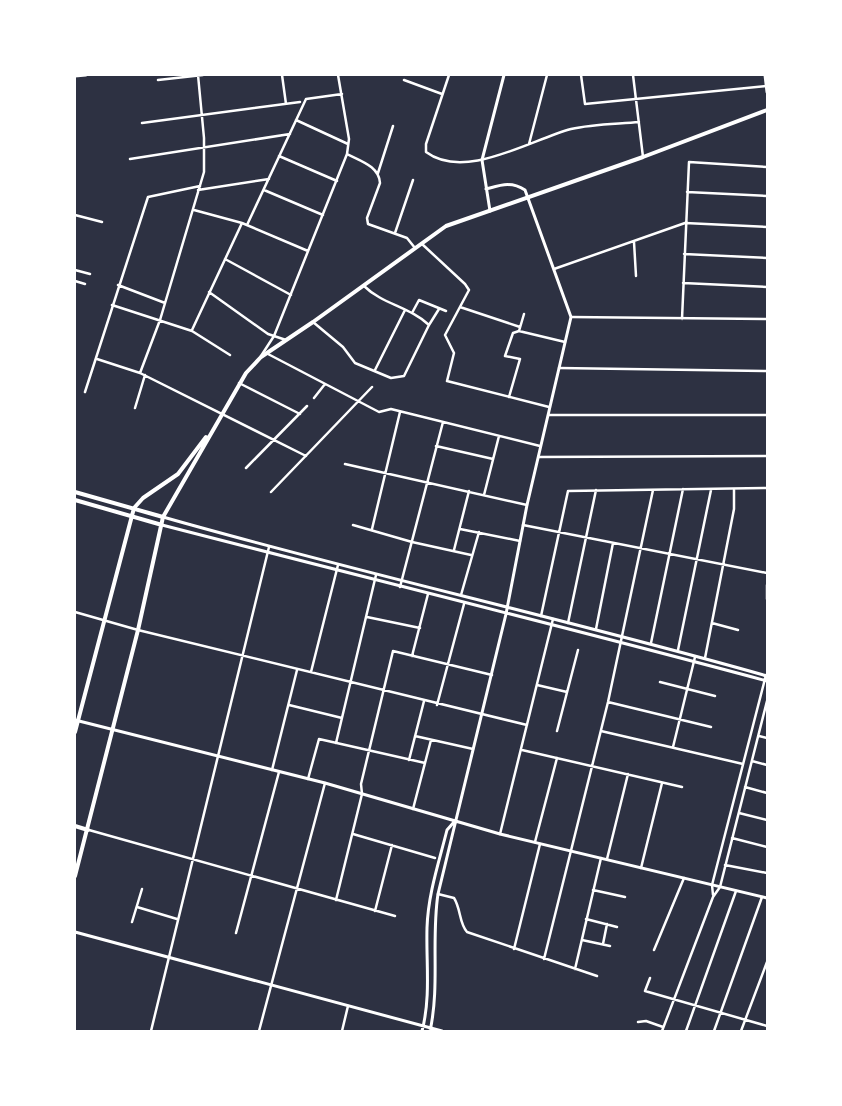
<svg xmlns="http://www.w3.org/2000/svg" width="842" height="1106" font-family="'Varela Round',sans-serif">
<style>
.lines{fill:none;stroke-linecap:round;stroke-linejoin:round}
.minor{stroke:#fff;stroke-width:2.5}
.tertiary{stroke:#fff;stroke-width:3}
.secondary{stroke:#fff;stroke-width:4}
.primary{stroke:#fff;stroke-width:4}
</style>
<rect width="100%" height="100%" fill="#2d3142"/>
<g class="lines">
<path class="minor" d="M282 75 286 104
M449 75 426 144V152C465 181 530 140 571 129 592 124 617 124 639 122
M581 75 585 104 766 86
M633 75 643 157
M158 80 203 75
M404 80 442 94
M296 120 348 144
M142 123 300 102
M529 144 547 75
M347 154C360 161 379 166 380 183L367 218 368 224 407 238 415 248
M279 156 337 181
M130 159 290 134
M378 173 393 126
M198 190 269 179
M264 190 323 215
M687 192 767 196
M194 210 242 223 308 251
M75 215 102 222
M247 225 306 99 342 94
M395 233 413 180
M634 242 636 276
M422 244 465 284 469 290 445 335 454 353 447 381 549 407
M684 254 767 258
M225 259 291 295
M554 269 685 223 767 227
M75 270 90 274
M75 281 85 284
M683 283 767 287
M118 285 165 303
M209 292 268 334 286 340
M112 305 192 331 230 355
M460 307 520 327
M412 313 419 300 446 311
M571 317 767 319
M682 319 689 162 767 167
M313 322 343 347 355 363 391 378 404 376 429 325C410 307 382 304 364 286
M429 325 439 309
M192 330 242 223
M519 331 565 342
M519 331 524 314
M268 354 379 412 391 409 540 446
M261 356 274 336 347 154 349 139 338 75
M97 359 140 373 306 456
M559 368 767 371
M375 370 405 310
M140 373 160 320 204 172V138L198 75
M239 383 300 414
M85 392 148 197 200 186
M509 397 520 359 505 356 513 333 519 331
M314 398 325 384
M135 408 145 375
M549 415H767
M436 446 493 459
M539 457 767 456
M345 464 527 505
M246 468 307 406
M271 492 372 387
M484 495 499 436
M353 525 412 542 471 555
M523 525 767 573
M372 529 400 412
M460 529 520 541
M454 550 469 491
M767 585V599
M400 587 443 422
M461 595 479 532
M75 612 138 630 527 725
M541 616 568 491 767 488
M367 617 420 628
M568 623 596 490
M712 623 738 630
M596 629 613 543
M651 643 683 489
M678 650 711 490
M412 656 428 594
M705 658 734 509V490
M311 672 338 565
M660 682 715 696
M537 685 567 692
M608 702 711 727
M289 705 342 718
M437 705 464 604
M557 731 578 650
M601 731 743 764
M415 736 473 749
M759 736 767 738
M336 743 376 575
M673 747 695 657
M522 750 682 787
M409 760 424 701
M752 761 767 765
M272 770 297 670
M308 779 319 739 425 763
M745 787 767 793
M413 809 431 740
M739 813 767 820
M89 830 395 916
M353 834 435 858
M500 834 553 619
M732 838 767 847
M535 842 557 758
M607 859 628 774
M725 865 767 873
M641 868 662 783
M593 890 625 897
M438 894 454 898C461 909 459 923 467 932L597 976
M713 895 712 885 766 675
M336 900 362 794 361 784 393 651 492 675
M137 907 177 919
M375 911 392 845
M586 919 617 927
M132 922 142 889
M236 933 279 772
M582 940 610 946
M603 944 607 924
M514 949 540 844
M654 950 684 878
M544 959 608 702 653 490
M575 969 601 858
M650 978 645 991 767 1026
M638 1022 646 1021 663 1027
M151 1031 269 547
M259 1031 325 783
M342 1031 348 1006
M662 1031 713 897 720 887 767 701
M686 1031 736 891
M714 1031 762 897
M741 1031 767 962"/>
<path class="tertiary" d="M765 75 767 92
M75 76 86 75
M490 211 482 160 504 75
M163 517C363 574 567 619 767 676
M162 525C363 577 566 627 767 681
M75 720 325 783 500 834 767 898
M75 932 442 1031
M422 1031C431 997 426 962 427 928 428 894 439 862 447 830L454 822
M430 1031C440 986 431 939 438 894L506 614 527 505 571 317 525 190C511 181 501 185 486 189"/>
<path class="secondary" d="M75 826 88 830"/>
<path class="primary" d="M75 492 163 517
M75 500 162 525
M134 508 143 498 178 474 206 437
M75 732 134 508
M75 876 138 630 163 517 246 373 261 357 313 322 446 226 643 157 767 110"/>
</g>
<rect width="842" height="1106" fill="none" stroke="#ffffff" stroke-width="152"/>
</svg>
